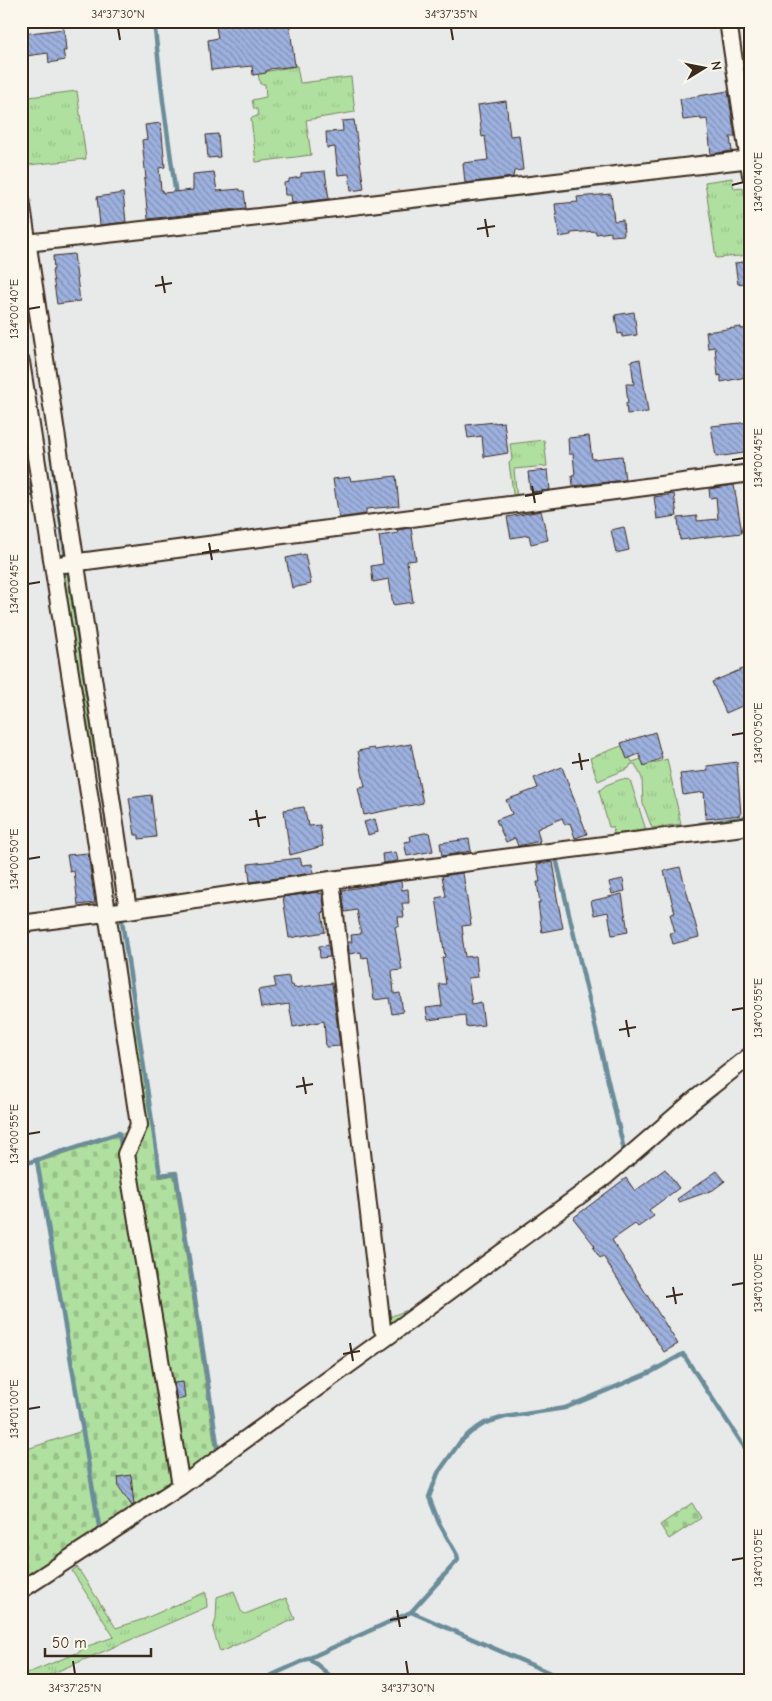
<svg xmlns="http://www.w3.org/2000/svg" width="772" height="1701" font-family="'Comic Neue',sans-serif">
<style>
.grass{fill:url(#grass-tufts);stroke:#76855f}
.cemetery{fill:url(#cemetery-stones);stroke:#76855f}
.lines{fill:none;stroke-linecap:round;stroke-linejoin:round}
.stream{stroke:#6a8d99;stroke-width:4.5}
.building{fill:url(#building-back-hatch);stroke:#3b2a1e}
.minor-casing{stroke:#3b2a1e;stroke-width:20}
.minor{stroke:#fbf7ec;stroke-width:16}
.ticks{fill:none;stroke:#3b2a1e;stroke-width:2}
.neatline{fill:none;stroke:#3b2a1e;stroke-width:2}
.ticks-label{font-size:12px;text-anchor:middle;fill:#3b2a1e}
</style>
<defs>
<pattern id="grass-tufts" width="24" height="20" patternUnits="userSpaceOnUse" patternTransform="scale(1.25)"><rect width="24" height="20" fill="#b0e0a0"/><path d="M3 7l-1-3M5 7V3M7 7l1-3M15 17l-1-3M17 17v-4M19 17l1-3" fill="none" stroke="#98c089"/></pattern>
<pattern id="cemetery-stones" width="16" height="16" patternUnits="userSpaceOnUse" patternTransform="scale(1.25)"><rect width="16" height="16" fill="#b0e0a0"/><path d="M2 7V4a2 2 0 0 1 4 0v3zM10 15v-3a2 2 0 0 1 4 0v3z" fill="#98c089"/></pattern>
<pattern id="building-back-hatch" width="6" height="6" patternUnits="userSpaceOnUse" patternTransform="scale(1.25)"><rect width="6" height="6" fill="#9db1df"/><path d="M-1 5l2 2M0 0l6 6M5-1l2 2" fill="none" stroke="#8190b4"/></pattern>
</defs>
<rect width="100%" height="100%" fill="#e8e9e9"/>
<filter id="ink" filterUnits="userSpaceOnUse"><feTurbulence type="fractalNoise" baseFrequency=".02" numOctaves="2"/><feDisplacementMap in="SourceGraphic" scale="10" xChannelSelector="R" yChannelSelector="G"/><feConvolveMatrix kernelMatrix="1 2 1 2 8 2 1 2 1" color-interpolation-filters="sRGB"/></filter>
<g filter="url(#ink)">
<path class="grass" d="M297 66 300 83 351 77 355 112 306 120 311 155 256 162 251 118 258 116 257 109H254L252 100 266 97 265 84H260L258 73Z
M77 91 86 159 28 165 27 162 21 163V98Z
M732 178 734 189 743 188 744 195H750L751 255 716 258 705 182Z
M544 440 547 466 514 469 517 500H514L509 463 512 460 510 444Z
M66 566 95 753 86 754 60 568Z
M624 745 632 762 642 759 644 766 667 759 681 824 652 828 643 804 642 778 635 764H631L629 768 598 781 590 758Z
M622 779 630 780 646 830 614 834 613 827H609L599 791 606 785Z
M418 1306 386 1329 384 1319Z
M77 1567 116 1628 144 1619 206 1592 207 1607 37 1680H21V1676L79 1652 85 1647 114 1637 72 1571Z
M234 1591 241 1611 245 1614 286 1598 295 1619 220 1652 213 1629 216 1619 217 1597Z"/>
<path class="cemetery" d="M135 1013 159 1178 174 1175 216 1454 21 1582V1451L82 1431 36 1163 143 1127 124 1015Z
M692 1503 701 1518 669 1539 660 1525Z"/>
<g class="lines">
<path class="stream" d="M154 21 163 101 176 196
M367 212 618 183
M49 439 66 559
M68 567 108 829
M700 824 751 817
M556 858 625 1154
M122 921 160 1175 176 1173 218 1450 221 1449
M693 1111 716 1093
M37 1161 100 1532
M21 1165 119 1133 122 1151
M631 1165 653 1146
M309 1658 335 1680
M261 1680 411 1612
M566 1680 411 1612 458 1560 457 1555 439 1523 429 1497 438 1473 460 1442 471 1432 485 1423 505 1417 565 1408 651 1372 683 1354 751 1457"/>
</g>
<path class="building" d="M215 21H289L295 66 270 69 266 71V73L253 75 252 66 211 70 208 40 218 38Z
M64 29 66 51H63L65 60 49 63 48 53 26 56 25 48H21V34Z
M728 91 735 137H730L732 151 711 154 707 119 701 120V118L683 120 680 99Z
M506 101 510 136 519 135 523 170 514 171 513 177 465 183 463 163 488 160 485 136 482 137 478 105Z
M354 120 364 189 351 191 349 174 338 175 335 147 327 148 326 132 343 131 342 121Z
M161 123 165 167 159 168 161 190H163V193L193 190V174L214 172 217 191 240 189V191H244L246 208 148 219 144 179H146L142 140 147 139 145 125Z
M218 134 220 157 208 158 206 135Z
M325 171 329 199 292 203 291 195H285L284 183 289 182V179L301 177V173Z
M123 193 126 222 100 225 97 197Z
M611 194 614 221 623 220 624 235 611 236V232L596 234V231L571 233V235L559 237 555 204 578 202 577 197Z
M74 254 80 301 57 304 52 270H54L53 256Z
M751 261V282L738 284 735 263Z
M634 312 637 335 622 337V333L618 334 615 315Z
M741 327V329L751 328V376L721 382V375L718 376 715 347 708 348 706 332Z
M640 359 648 412 627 414 626 403H628L626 384H634L631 361Z
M495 422V423L504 422 508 453 484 457 482 436 468 438 466 425Z
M751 422V452L716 457 711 426Z
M589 436 592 459 622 456 625 480 573 486 572 476 575 475 573 454H569L568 438Z
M548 470 550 490 533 492 532 489H530L528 472Z
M396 476 399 506 366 509V514L339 518 333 479 350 477 351 481Z
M30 482 32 496 21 497V484Z
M734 485 742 533 680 540 678 518 697 516V521L718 519 716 497 710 498 709 489Z
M674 494 677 516 657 519 654 497Z
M541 511 548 540 531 544 529 535 511 538 507 517Z
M624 527 629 550 616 553 611 530Z
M411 528 416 560 407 561 413 602 393 605 389 579 373 582 371 566 383 564 379 536 398 533 397 530Z
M305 554 311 584 292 588 286 558Z
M747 667 751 675V702L726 713 712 682Z
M655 732 662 758 644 766 639 754 627 759 621 743Z
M411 744 423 803 364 815 358 788 365 787 358 751 374 748 375 750Z
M737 762 741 815 706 819 704 792 683 795 680 774 708 771 707 766Z
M562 767 587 834 575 838 570 823 565 825 562 818 537 829 540 841 518 846 515 838 506 842 496 820 512 814 506 800 538 788 534 778Z
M151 795 156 837 139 839V835H135L129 798Z
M304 807 307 821H308L309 826 320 825 323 846 290 855 284 810Z
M375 819 378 832 368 835 364 822Z
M429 832 433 851 407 856 404 842 411 841 410 836Z
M469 839 471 851 442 856 440 843Z
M396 852 398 861 383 863 382 854Z
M88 853 95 903 78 905 74 871 70 872 67 855Z
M300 858 302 865 312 864 313 873 250 882 248 864Z
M553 862 557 886 555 887 563 928 542 932 538 903H540L537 882H540L537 864Z
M680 867 699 937 673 944 670 933 675 932 670 914 675 913 664 871Z
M463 873 471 925 462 926 463 935H462L465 957 476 956 478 977 468 978 472 1004 481 1002 484 1025 466 1027 465 1015 428 1020 426 1008 442 1006 439 984H446L442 958 445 957 436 898 446 896 442 876Z
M623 879 625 891 612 894 609 882Z
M401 881 402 890 408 889 409 903H402L404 917H398L399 926 395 927 402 970 392 971 394 994 400 993 403 1012 392 1014 389 998 374 1000 368 957 362 958 361 952 349 954 348 942H352L351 935 361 934 357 910 345 912 342 890Z
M319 892V894L322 893 325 912 322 913 325 932 289 938 283 897Z
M622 894 628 932 612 935 608 912 594 915 591 901Z
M328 945 330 957 320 958 319 946Z
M289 976 290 985H293L294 988 332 983 340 1046 326 1047 324 1021 293 1027 289 1004 261 1008 258 990 276 987 274 978Z
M665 1169 679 1188 649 1210 654 1216 638 1227 635 1224 612 1240 678 1344 664 1352 603 1256 600 1258 593 1248 595 1246 573 1218 626 1178 635 1191Z
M717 1171 725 1181 713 1190 679 1202 677 1199Z
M183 1382 185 1398 177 1400 174 1383Z
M131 1475 134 1505 132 1506 119 1487 118 1477Z"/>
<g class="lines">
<g class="minor-casing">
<path id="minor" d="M728 21 751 175
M21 200 128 910
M21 241 35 242 259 217 751 159
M21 362 93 819 139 1125 126 1154 181 1486
M64 564 751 473
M331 880 382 1328 387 1337
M21 924 128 910 331 880 751 826
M21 1590 181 1486 387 1337 606 1176 693 1101 751 1055"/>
</g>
<use href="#minor" class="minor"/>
</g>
</g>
<path class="ticks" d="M118 28 120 40M451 28 453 40M732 185 744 182M485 219 488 237M477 229 495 226M162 276 165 293M155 286 172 283M28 309 40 307M732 460 744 458M532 486 535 503M525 496 542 493M209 543 212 560M202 553 219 550M28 584 40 582M732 735 744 733M579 753 582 770M572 763 589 760M256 810 259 827M249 820 266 817M28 859 40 857M732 1010 744 1008M626 1020 629 1037M619 1030 636 1027M303 1077 306 1094M296 1087 313 1084M28 1134 40 1132M732 1285 744 1283M673 1287 676 1304M666 1297 683 1294M350 1343 353 1361M343 1354 360 1351M28 1409 40 1407M732 1560 744 1558M397 1610 400 1627M390 1620 407 1617M73 1661 75 1674M406 1661 408 1674"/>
<rect width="772" height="1701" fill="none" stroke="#fbf7ec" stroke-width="55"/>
<g transform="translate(704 68) rotate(80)" stroke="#fbf7ec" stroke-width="4" paint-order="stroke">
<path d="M0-4L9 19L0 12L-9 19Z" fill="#3b2a1e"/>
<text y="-8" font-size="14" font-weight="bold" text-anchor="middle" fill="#3b2a1e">N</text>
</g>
<path d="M45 1648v8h106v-8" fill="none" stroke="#3b2a1e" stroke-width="2.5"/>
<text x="52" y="1648" font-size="15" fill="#3b2a1e" stroke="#fbf7ec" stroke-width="4" paint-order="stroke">50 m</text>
<rect x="28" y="28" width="716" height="1646" class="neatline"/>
<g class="ticks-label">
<text x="118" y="18">34°37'30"N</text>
<text x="451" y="18">34°37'35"N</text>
<text transform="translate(758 182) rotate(-90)" y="4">134°00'40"E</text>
<text transform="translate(14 309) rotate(-90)" y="4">134°00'40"E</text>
<text transform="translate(758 458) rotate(-90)" y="4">134°00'45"E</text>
<text transform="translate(14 584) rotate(-90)" y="4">134°00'45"E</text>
<text transform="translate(758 733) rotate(-90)" y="4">134°00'50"E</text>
<text transform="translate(14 859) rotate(-90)" y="4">134°00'50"E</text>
<text transform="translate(758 1008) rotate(-90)" y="4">134°00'55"E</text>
<text transform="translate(14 1134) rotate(-90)" y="4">134°00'55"E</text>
<text transform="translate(758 1283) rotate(-90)" y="4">134°01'00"E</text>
<text transform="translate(14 1409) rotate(-90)" y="4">134°01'00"E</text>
<text transform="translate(758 1558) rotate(-90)" y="4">134°01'05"E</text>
<text x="75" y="1692">34°37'25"N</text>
<text x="408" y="1692">34°37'30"N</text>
</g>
</svg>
